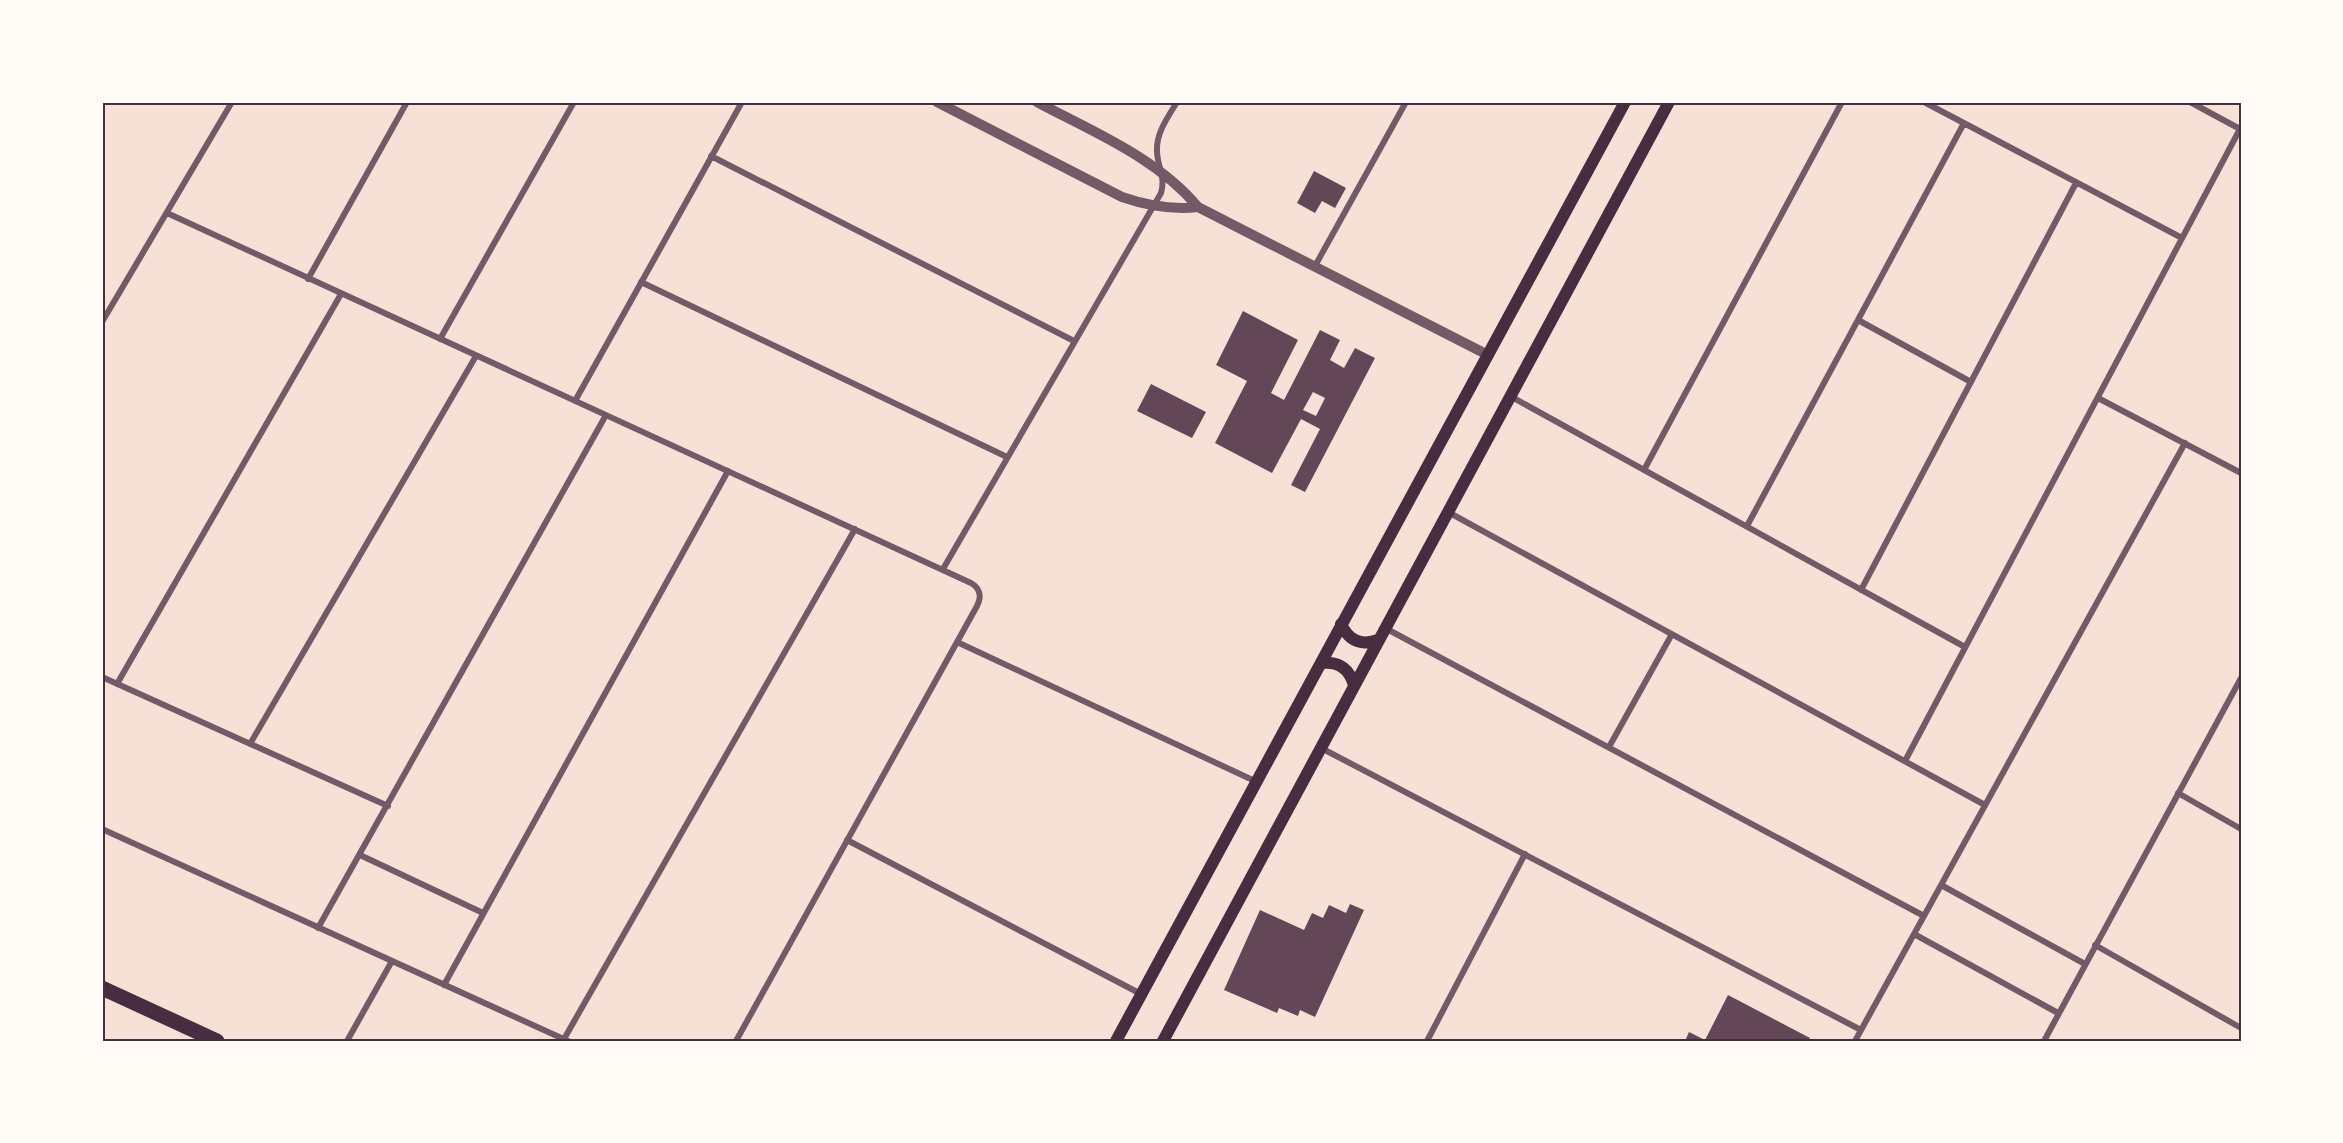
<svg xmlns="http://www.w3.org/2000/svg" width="2343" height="1143" font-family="Karla,sans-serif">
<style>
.building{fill:#644757;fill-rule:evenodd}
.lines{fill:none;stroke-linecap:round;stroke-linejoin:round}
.minor{stroke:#755966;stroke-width:6}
.tertiary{stroke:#755966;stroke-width:10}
.secondary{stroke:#4a2c40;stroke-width:12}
.primary{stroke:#4a2c40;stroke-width:15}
.neatline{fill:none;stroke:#4a2c40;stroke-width:2}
</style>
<rect width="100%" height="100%" fill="#f7e1d7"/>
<path class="building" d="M1314 171 1346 188 1335 208 1322 201 1315 213 1297 203Z
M1243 311 1298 340 1271 393 1284 400 1320 330 1340 340 1330 360 1344 368 1355 348 1375 358 1305 492 1291 485 1320 429 1301 419 1272 473 1215 443 1247 381 1216 365ZM1313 392 1325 398 1316 416 1303 410Z
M1151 384 1206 412 1192 438 1137 411Z
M1350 904 1364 910 1315 1017 1300 1010 1298 1016 1279 1008 1277 1013 1224 990 1260 910 1304 930 1312 913 1323 918 1329 905 1346 913Z
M1728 995 1810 1038 1808 1041H1685L1689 1032 1705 1040Z"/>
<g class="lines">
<path class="minor" d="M1924 102 2182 238
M2190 102 2240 129
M711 156 1074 341
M167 213 971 583C980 588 982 597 977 606L736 1041
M1315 266 1406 102
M308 279 407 102
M641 282 1007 457
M1858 320 1971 382
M102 322 232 102
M440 339 574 102
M1510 396 1965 647
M2098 398 2241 473
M575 401 742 102
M1644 470 1842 102
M1448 512 1985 805
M1747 526 1964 123
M943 569 1161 193C1166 177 1157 166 1157 151 1156 133 1168 117 1177 102
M1861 590 2076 183
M1385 628 1924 916
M957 642 1257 782
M102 677 388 806
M117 684 341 294
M250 744 476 356
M1609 747 1672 634
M1321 748 1861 1030
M1905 761 2241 127
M2178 793 2241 829
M102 829 568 1041
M847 840 1141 994
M360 855 483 913
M1941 885 2085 964
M318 928 606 415
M1914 934 2058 1013
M2095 945 2241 1028
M444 985 728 471
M564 1039 855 529
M347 1041 392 961
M1427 1041 1525 854
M1855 1041 2185 443
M2044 1041 2241 678"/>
<path class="tertiary" d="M937 102 1122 197C1148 206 1171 210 1198 207
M1037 102C1093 132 1156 157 1198 207L1488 355"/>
<path class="secondary" d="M1341 624C1349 641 1361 646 1378 640
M1321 663C1338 661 1349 668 1354 685
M1116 1041 1625 102
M1163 1041 1669 102"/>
<path class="primary" d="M102 988 217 1041"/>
</g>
<rect width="2343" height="1143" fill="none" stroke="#fffaf5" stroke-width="207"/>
<rect x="104" y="104" width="2136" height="936" class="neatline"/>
</svg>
